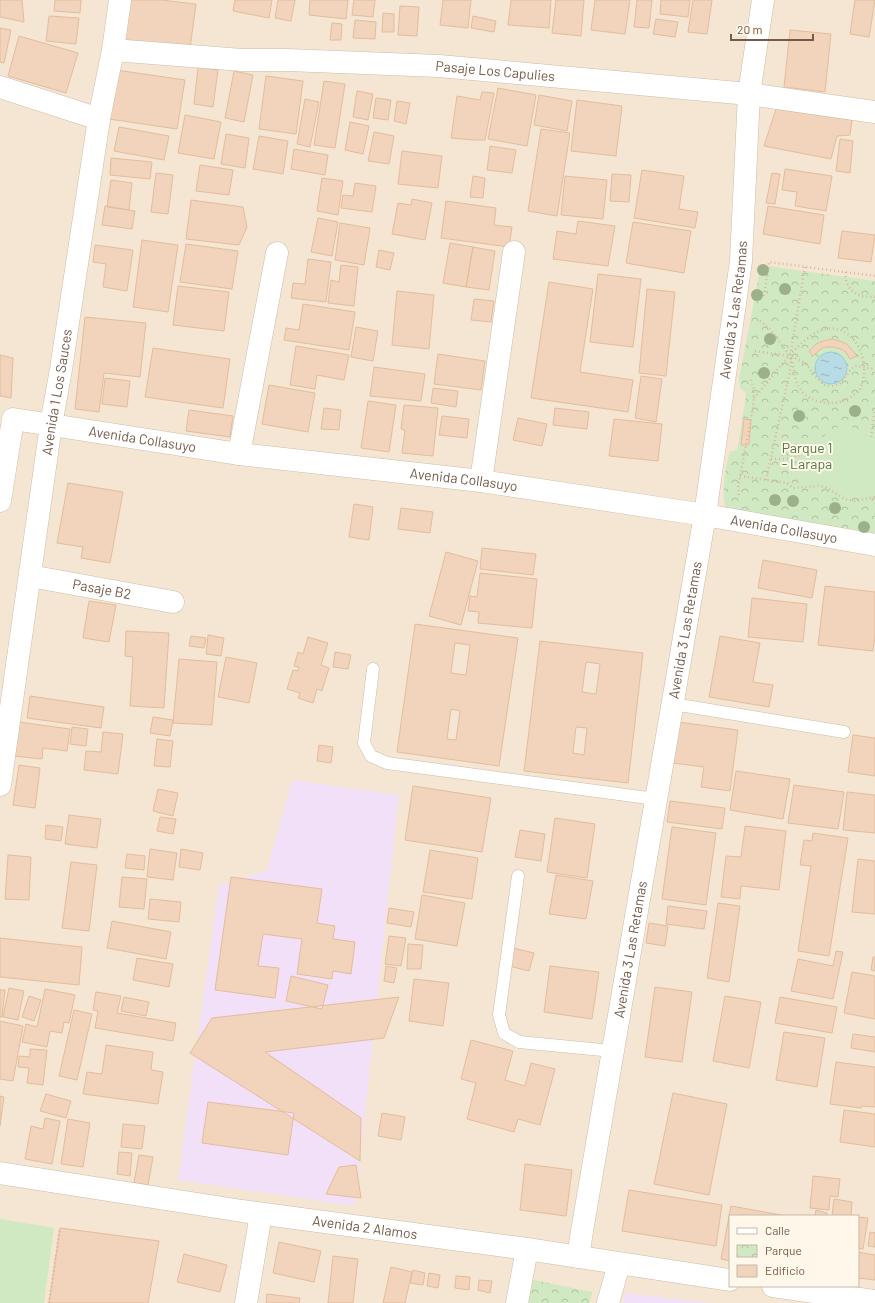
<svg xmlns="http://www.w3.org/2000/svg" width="875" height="1303" font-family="Barlow,sans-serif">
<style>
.residential{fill:#f4e6d2;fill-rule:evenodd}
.education{fill:#f1e0f8}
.park{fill:url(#park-crowns)}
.pitch{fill:#d0e9c2}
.water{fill:url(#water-ripples);stroke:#9ecbd7}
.building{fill:#f1d4bb;stroke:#e4bc9c;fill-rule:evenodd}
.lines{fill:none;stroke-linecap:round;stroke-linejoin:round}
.lane-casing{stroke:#cdbcaa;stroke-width:13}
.street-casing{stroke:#cdbcaa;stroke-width:23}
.secondary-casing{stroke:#d0bda7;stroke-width:23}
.path{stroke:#d6b89e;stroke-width:2.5;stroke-dasharray:1 3;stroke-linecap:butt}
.lane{stroke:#fff;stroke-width:12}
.street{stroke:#fff;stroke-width:22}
.secondary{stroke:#fff;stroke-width:22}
.tree{fill:#9cb18a}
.labels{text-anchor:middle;stroke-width:4;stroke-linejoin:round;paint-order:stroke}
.street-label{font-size:14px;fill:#745b49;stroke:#fff8ea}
.park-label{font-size:14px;fill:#4e7a42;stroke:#fff8ea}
</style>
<defs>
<pattern id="park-crowns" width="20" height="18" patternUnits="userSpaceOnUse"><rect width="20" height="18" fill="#d0e9c2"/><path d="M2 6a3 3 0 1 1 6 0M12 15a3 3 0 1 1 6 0" fill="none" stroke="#adc0a0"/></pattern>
<pattern id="water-ripples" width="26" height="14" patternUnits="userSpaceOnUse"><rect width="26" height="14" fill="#b8dce5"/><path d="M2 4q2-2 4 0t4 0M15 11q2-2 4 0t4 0" fill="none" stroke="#9ab5bc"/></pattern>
</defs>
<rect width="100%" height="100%" fill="#fcf4e3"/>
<path class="residential" d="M0 0H875V1303H0ZM730 1216H858V1286H730Z"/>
<path class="education" d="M292 780 399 795 355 1206 178 1180 219 885 267 870Z
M625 1293 710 1303H623Z"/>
<path class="park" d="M761 265 875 281V536L726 509C721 496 725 466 730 452L737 450 738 447 746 395 745 392 740 388 739 379Z
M529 1279 592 1292 590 1303H524Z"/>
<path class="pitch" d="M848 425C857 429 864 437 875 437V494L857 498 851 497 823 484 815 482 802 484V455L805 448 809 444 821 438 836 428 842 426Z
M0 1219 54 1228 44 1303H0Z"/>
<path class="water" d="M815 368a16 16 0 1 1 32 0a16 16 0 1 1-32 0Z"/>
<path class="building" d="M0 0H22L24 22 0 17Z
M55 0H81L80 13 54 11Z
M127 0H161L196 4 189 55 121 47Z
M235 0H272L269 18 233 11Z
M278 0H295L291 21 275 18Z
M310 0H348L346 19 309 15Z
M354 0H375L373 17 352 15Z
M443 0H471L468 28 440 25Z
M511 0H551L549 28 508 25Z
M556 0H584L581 36 552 33Z
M595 0H630L625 34 591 30Z
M637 0H652L649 28 634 27Z
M661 0H690L688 17 660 14Z
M693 0H712L707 34 688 32Z
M855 0H875L869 37 850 34Z
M400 6 419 7 417 36 398 35Z
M383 13 394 14V32H382Z
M49 16 79 18 76 44 46 41Z
M473 16 496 21 494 32 471 28Z
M656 19 678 22 675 37 653 34Z
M355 20 376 22 375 39 353 38Z
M332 23 342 24 341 40H330Z
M0 28 11 30 4 63 0 62Z
M790 30 831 34 825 92 784 87Z
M19 36 78 53 66 93 8 76Z
M198 67 218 70 213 107 194 104Z
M116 70 185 80 177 129 109 119Z
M234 71 253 75 244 122 225 118Z
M266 76 303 81 296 134 259 129Z
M324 81 345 84 335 148 314 145Z
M498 88 536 95 527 146 488 139Z
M357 91 373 94 368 120 353 117Z
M482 92 494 93 485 140H474L451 138 457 96 480 100Z
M539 95 572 101 567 131 534 125Z
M376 98 391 100 388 120 373 118Z
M305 99 319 102 310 147 297 144Z
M577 100 622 106 616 156 571 151Z
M397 101 410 103 406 124 394 121Z
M776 109 852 120 850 135 837 136 831 159 764 146Z
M185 115 221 122 214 159 178 153Z
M350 122 369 126 363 154 345 150Z
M119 127 169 136 164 160 114 151Z
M541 129 570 133 557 216 528 211Z
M374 132 394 136 389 164 368 161Z
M226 134 249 138 245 168 221 164Z
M259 136 288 141 283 174 253 169Z
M840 139 853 141 850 173 836 171Z
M490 146 516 150 512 173 487 170Z
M294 149 328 155 325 175 291 169Z
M402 151 442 156 438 188 398 184Z
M111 158 152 162 150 179 110 175Z
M200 165 233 170 229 195 196 191Z
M785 169 832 176 826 211 795 206 797 192 782 190Z
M642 170 684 176 679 209 698 212 695 228 634 218Z
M156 173 173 175 168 214 151 212Z
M772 173 780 174 775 204 766 203Z
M612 174 631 175 629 202 610 201Z
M473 176 485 178 483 198 470 197Z
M565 176 607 180 603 219 561 215Z
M322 178 343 181 338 215 317 211Z
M111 180 132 183 129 210 107 207Z
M355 183 376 186 372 212 341 208 343 195 353 196Z
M412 199 432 203 425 240 392 234 398 203 411 205Z
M191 200 243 207 247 227 239 245 186 239Z
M446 201 496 208 494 225 512 227 509 247 441 238Z
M105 206 135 211 132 229 102 225Z
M768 206 824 215 820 244 763 234Z
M318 218 338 222 332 256 311 252Z
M578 221 615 226 608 266 553 259 557 231 576 234Z
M633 222 691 231 684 273 626 263Z
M340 223 370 228 364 265 335 260Z
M842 231 875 235 871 262 838 258Z
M142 240 178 245 168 312 133 307Z
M450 243 473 247 466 287 443 283Z
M186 244 238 251 232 289 180 282Z
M95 245 133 250 127 291 103 287 106 264 93 262Z
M473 247 495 251 489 290 466 287Z
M379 250 394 253 390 270 376 267Z
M308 259 331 262 326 302 291 298 293 283 305 284Z
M341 265 358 267 354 306 328 303 331 280 339 282Z
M598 274 641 279 633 347 590 342Z
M549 282 593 289 580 372 633 380 628 412 531 398Z
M178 286 229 292 224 331 173 325Z
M647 289 675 292 666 376 639 373Z
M397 291 434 295 429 349 392 345Z
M474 299 494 301 491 322 471 320Z
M303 304 355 312 349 350 284 340 286 328 299 330Z
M85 317 146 323 140 377 104 373 99 412 75 409Z
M356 327 378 331 373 361 351 357Z
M832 339 840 341 847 344 857 356 850 359 846 352 841 349 833 347H824L818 351 813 356 809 351 816 344 823 341Z
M296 346 349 355 344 380 317 375 315 389 290 385Z
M153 348 230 359 223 408 145 397Z
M438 354 485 361 481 390 434 384Z
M0 355 13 358 11 398 0 396Z
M374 367 425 374 421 401 370 396Z
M641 376 662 379 656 422 635 418Z
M105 378 130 381 127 407 102 404Z
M269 385 315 393 308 432 262 424Z
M433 388 458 391 456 407 431 403Z
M368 401 396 405 389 452 361 448Z
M404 405 438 408 433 456 402 453 405 430 401 429Z
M324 408 341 410 339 430 321 429Z
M555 408 589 412 587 429 553 425Z
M189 410 233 416 230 437 186 431Z
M442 416 469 419 467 438 439 435Z
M518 418 547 424 542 446 513 440Z
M614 419 662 424 658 461 609 456Z
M744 419 751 420 749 445H741Z
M68 483 123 492 110 563 81 558 83 547 57 543Z
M354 504 373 507 369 540 349 537Z
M401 508 433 512 430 533 398 529Z
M482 548 536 554 533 575 480 569Z
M446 552 478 561 461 625 429 616Z
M763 560 817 570 812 598 758 588Z
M480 573 537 579 532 628 478 623 479 612 468 611 470 596 477 597Z
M825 586 875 592V636L873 651 818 645Z
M752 598 807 604 803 642 748 637Z
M89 601 116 605 109 642 83 638Z
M415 624 518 638 499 766 397 752ZM455 643 470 645 466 675 451 673ZM451 709 460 711 456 740 447 739Z
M126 631 169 633 164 708 130 706 133 657 125 656Z
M208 635 224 638 221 656 206 654Z
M191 636 206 638 204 648 189 646Z
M720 636 760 643 753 682 773 685 769 707 709 697Z
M308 637 328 643 321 665 329 668 322 691 317 689 313 703 298 698 300 693 287 689 293 670 298 671 299 667 294 666 298 652 303 654Z
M540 641 643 653 628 783 524 771ZM586 662 600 664 596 694 582 692ZM576 727 587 728 584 755 573 753Z
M335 652 351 655 348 669 333 667Z
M226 657 257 663 249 703 218 697Z
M179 659 217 662 212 725 173 723Z
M30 696 104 707 101 728 27 718Z
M153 717 173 720 170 736 150 733Z
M19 722 70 729 67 751 43 748 42 759 14 756Z
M678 722 738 730 730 791 701 787 704 767 673 763Z
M72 727 88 729 86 746 70 744Z
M103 732 123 734 118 774 84 770 86 751 101 752Z
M853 735 875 738V776L848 772Z
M157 739 173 741 170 767 154 766Z
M319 745 333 747 331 763 317 761Z
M19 765 40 768 35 808 13 805Z
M736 771 790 779 783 819 730 810Z
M794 785 844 792 838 829 788 823Z
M413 786 491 798 482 852 405 840Z
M158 789 178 793 173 816 153 811Z
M847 792 875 795V833L843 830Z
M670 801 725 808 722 829 667 822Z
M69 815 101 819 97 848 65 844Z
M160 817 176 819 173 834 157 831Z
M555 818 595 824 587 878 547 872Z
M46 825 63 827 61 841 45 839Z
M745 826 786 831 779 890 741 886 740 899 721 897 726 856 741 857Z
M672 827 716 833 706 905 662 899Z
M520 830 545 834 541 861 515 857Z
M813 833 848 838 829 956 798 951 811 866 800 865 804 840 812 841Z
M150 849 177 853 173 880 147 877Z
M181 849 203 853 200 870 179 867Z
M430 850 478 858 472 899 423 892Z
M127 854 145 856 144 870 125 868Z
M8 855 31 857 29 900 5 899Z
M858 859 875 861V914L852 912Z
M71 862 97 865 89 931 62 928Z
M556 875 593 881 586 919 549 914Z
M122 877 147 879 144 909 119 907Z
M231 877 322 889 317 923 335 926 333 939 355 942 351 974 333 971 332 979 297 974 302 939 263 934 258 966 279 968 275 998 215 990Z
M422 895 465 903 457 946 415 939Z
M150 899 181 902 179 922 148 919Z
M718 903 740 906 729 982 707 978Z
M668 906 707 911 704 929 666 924Z
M389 908 414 912 411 927 387 923Z
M112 921 171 932 166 959 107 948Z
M649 923 668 926 665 946 646 943Z
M389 936 406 938 401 966 385 964Z
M0 938 82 947 79 985 0 977Z
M408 944 423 945 421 969H407Z
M513 948 534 953 529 971 509 966Z
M836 951 843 952 833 999 791 991 798 959 833 966Z
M873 957H875V971L871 970Z
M137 958 173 964 169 987 133 980Z
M386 966 397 968 394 983 384 981Z
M550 966 599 972 592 1019 544 1012Z
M852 972 875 976V1019L844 1013Z
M291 976 328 985 322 1009 286 1001Z
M414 979 449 983 443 1026 409 1021Z
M655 987 692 992 682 1062 645 1057Z
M9 988 24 991 18 1020 3 1017Z
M45 989 75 995 69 1023 64 1022 62 1033 50 1031 47 1047 22 1042 26 1024 37 1027Z
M0 990H5L2 1017H0Z
M96 992 121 996 117 1013 176 1023 173 1041 95 1028 98 1011 93 1010Z
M29 996 41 1000 34 1021 22 1017Z
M725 996 761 1002 749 1068 713 1061Z
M124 997 149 1002 146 1016 121 1011Z
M399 997 384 1038 265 1052 361 1118 360 1161 190 1053 212 1018Z
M780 997 837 1007 832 1033 775 1023Z
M74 1010 92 1014 77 1080 59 1076Z
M0 1021 23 1026 13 1081 0 1079Z
M784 1032 825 1038 817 1087 776 1080Z
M853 1034 875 1037V1052L851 1048Z
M471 1040 513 1051 505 1080 525 1086 531 1063 555 1069 540 1125 518 1119 514 1132 467 1119 476 1083 461 1079Z
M106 1045 153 1052 151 1070 163 1072 158 1104 83 1094 87 1072 102 1074Z
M30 1049 47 1050 43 1085 27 1083 29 1068 18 1067 19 1056 30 1057Z
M836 1062 875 1067V1107L862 1106 861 1108 830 1104Z
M673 1093 727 1104 709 1195 654 1184Z
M46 1094 71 1101 66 1118 40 1111Z
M0 1096 4 1097 0 1126Z
M208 1102 294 1113 288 1155 202 1143Z
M844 1110 875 1114V1147L840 1142Z
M382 1113 405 1117 401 1140 378 1136Z
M45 1118 60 1121 52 1164 25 1159 31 1126 43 1129Z
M68 1119 90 1123 83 1167 61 1164Z
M123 1124 145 1126 142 1149 121 1147Z
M119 1152 132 1153 130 1176 117 1174Z
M139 1155 153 1157 148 1185 134 1183Z
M525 1164 572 1170 566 1216 520 1210Z
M356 1165 361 1198 326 1194 339 1167Z
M813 1176 840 1179 838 1197 830 1196 829 1210 810 1208Z
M629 1190 722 1205 716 1246 622 1231Z
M834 1199 852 1202 851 1216H832Z
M731 1206 787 1216H730V1261L721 1259Z
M816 1210 827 1213V1216H815Z
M858 1217 868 1218 863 1249 858 1248Z
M60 1228 159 1241 148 1303H49Z
M870 1232 875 1233V1247L868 1246Z
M279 1242 321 1251 314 1282 273 1273Z
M858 1252 875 1255V1280L858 1278Z
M184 1254 227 1265 220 1292 177 1282Z
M333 1256 358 1259 353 1303H328Z
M391 1267 412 1272 405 1303H383Z
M413 1270 425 1273 423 1285 410 1283Z
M429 1273 440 1275 438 1288 427 1286Z
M456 1276 470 1277 469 1290 455 1288Z
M479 1280 492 1281 490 1293 478 1290Z
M267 1294 300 1298 299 1303H266Z"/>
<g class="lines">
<g class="lane-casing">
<path id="lane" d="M373 669 364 743 371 756 387 763 656 799
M673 704 844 732
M518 876 499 1015 504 1033 519 1042 613 1051"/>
</g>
<g class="street-casing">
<g id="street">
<path id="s1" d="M113 50 242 60H288L439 66 749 94 875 112"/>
<path d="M0 87 99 119"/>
<path d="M239 454 277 253"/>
<path d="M481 481 514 252"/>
<path id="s2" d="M30 576 173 602"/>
<path id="s3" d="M0 1173 242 1211 527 1249 730 1280"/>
<path id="s4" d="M578 1257 582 1231 705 515 741 261 749 94 763 0"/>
<path d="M773 1286 875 1301"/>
<path d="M246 1303 261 1214"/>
<path d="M517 1303 527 1249"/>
<path d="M608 1303 619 1264"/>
</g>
</g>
<g class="secondary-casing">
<g id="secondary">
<path id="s5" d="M0 501 13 419 239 454 481 481 705 515 875 545"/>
<path id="s6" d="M0 785 51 425 61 369 99 119 113 50 120 0"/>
</g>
</g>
<path class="path" d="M846 272C844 281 850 292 859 295 864 297 870 297 875 297
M764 296 769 262 875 276
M760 321 770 329 790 356 802 361 809 368 816 377 825 385 834 386 841 383 851 369 856 366 875 369
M755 351 790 356
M754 398C772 378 787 354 809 337 846 309 875 356 860 389 853 397 844 402 833 403 822 404 808 400 801 390 793 381 795 366 790 356
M871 437 875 410
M771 459H785L802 455
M740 476 787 483 793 488 818 486 825 487 845 499 854 501 875 497
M766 480 789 375 791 364 790 356 805 267
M739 495 738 488 753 408 754 389 751 380
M49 1303 60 1228"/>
<use href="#lane" class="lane"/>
<use href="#street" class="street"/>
<use href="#secondary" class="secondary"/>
</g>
<g class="tree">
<circle cx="763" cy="270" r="6"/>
<circle cx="785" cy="289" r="6"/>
<circle cx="757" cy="295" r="6"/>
<circle cx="770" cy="339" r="6"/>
<circle cx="764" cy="373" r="6"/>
<circle cx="855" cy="411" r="6"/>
<circle cx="799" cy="416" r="6"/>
<circle cx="775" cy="500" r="6"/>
<circle cx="793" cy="501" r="6"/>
<circle cx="835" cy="508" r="6"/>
<circle cx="864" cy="527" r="6"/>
</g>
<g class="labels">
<g class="street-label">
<text dy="5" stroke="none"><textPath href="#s1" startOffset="383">Pasaje Los Capulies</textPath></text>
<text dy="5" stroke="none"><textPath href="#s4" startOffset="960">Avenida 3 Las Retamas</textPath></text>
<text dy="5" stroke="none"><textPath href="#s6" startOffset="397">Avenida 1 Los Sauces</textPath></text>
<text dy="5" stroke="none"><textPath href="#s5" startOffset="214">Avenida Collasuyo</textPath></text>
<text dy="5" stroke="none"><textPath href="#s5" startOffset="538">Avenida Collasuyo</textPath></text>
<text dy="5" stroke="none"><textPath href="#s5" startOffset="862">Avenida Collasuyo</textPath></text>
<text dy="5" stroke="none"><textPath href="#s2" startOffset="73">Pasaje B2</textPath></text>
<text dy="5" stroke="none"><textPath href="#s4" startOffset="636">Avenida 3 Las Retamas</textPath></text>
<text dy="5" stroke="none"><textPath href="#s4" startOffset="312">Avenida 3 Las Retamas</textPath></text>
<text dy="5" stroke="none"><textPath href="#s3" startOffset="369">Avenida 2 Alamos</textPath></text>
</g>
<g class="park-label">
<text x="807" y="453">Parque 1<tspan x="807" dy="16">- Larapa</tspan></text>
</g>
</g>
<rect x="729" y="1215" width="130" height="72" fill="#fff8ea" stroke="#c7b9aa"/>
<rect x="737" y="1228" width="20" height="6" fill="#ffffff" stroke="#c7b9aa"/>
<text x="765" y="1235" font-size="12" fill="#745b49">Calle</text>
<rect x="737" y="1245" width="20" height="12" fill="url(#park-crowns)" stroke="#c7b9aa"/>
<text x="765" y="1255" font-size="12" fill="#745b49">Parque</text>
<rect x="737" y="1265" width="20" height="12" fill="#f1d4bb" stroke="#c7b9aa"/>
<text x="765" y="1275" font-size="12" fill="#745b49">Edificio</text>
<path d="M731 34v6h82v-6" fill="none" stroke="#745b49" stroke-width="2"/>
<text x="737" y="34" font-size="12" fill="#745b49" stroke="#fff8ea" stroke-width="3" paint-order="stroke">20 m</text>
</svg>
